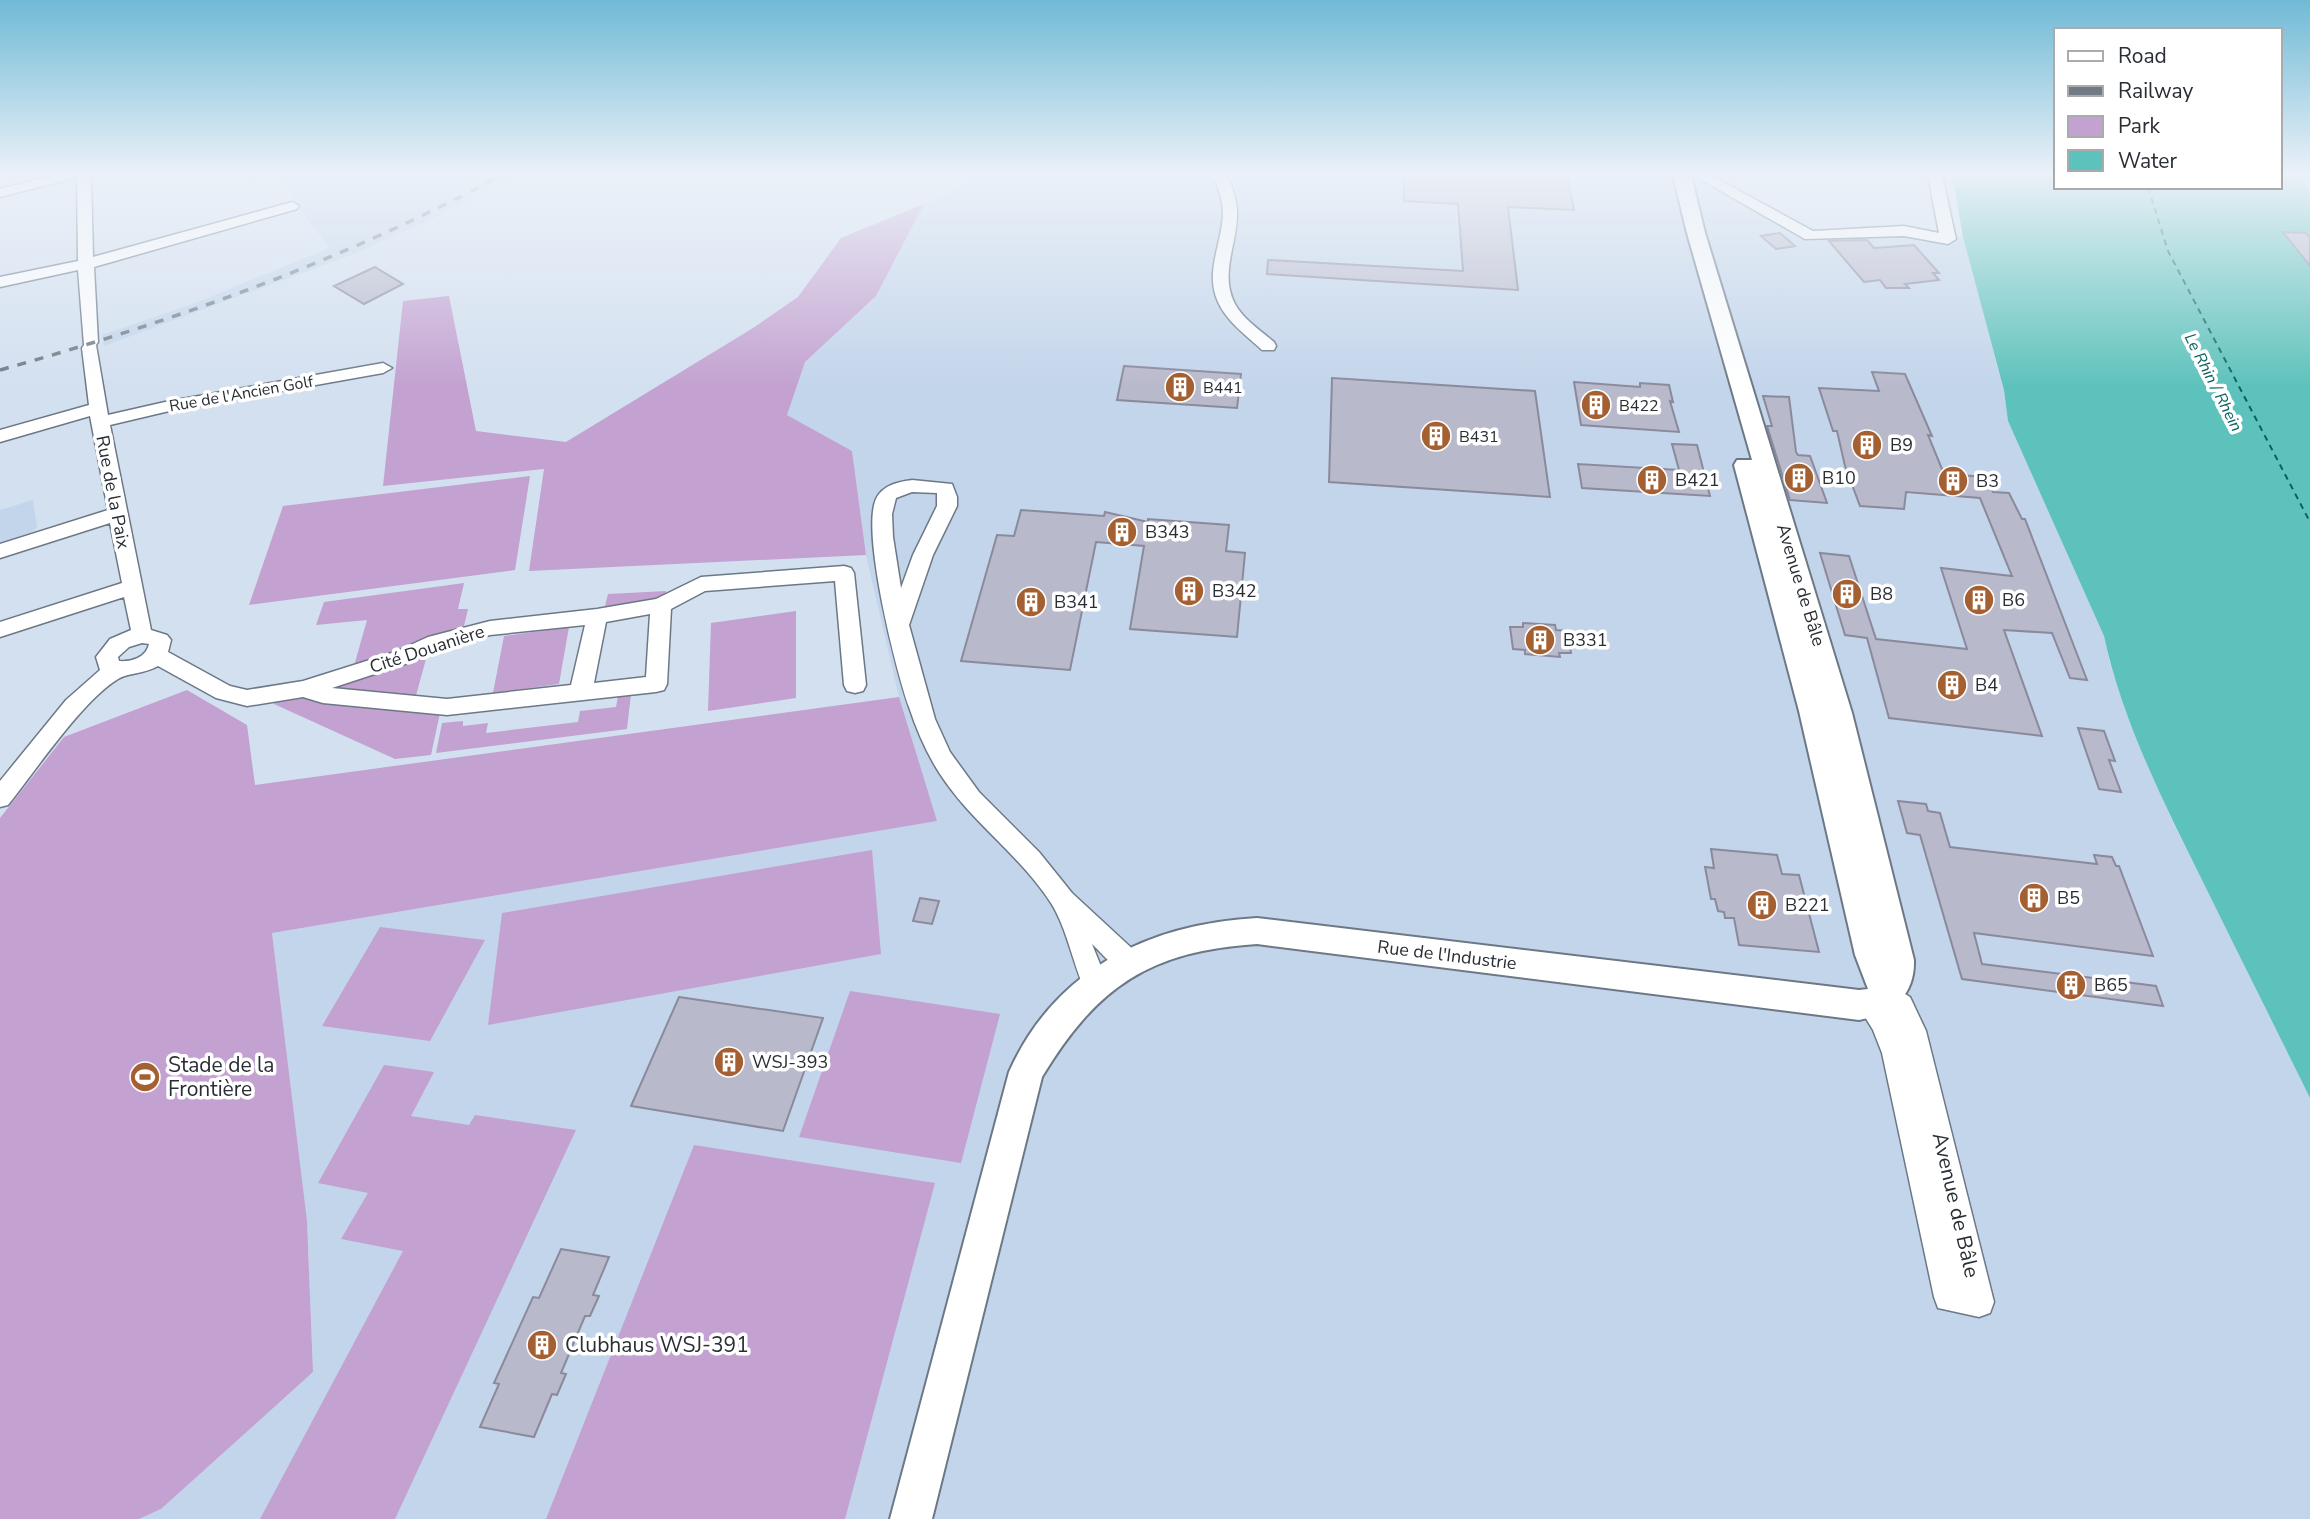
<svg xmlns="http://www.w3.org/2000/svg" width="2310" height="1519" font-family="'Nunito Sans',sans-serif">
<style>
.built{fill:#c3d5eb}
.green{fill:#c3a1d0}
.water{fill:#5dc2bb}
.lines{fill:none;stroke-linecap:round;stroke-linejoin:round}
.ferry{stroke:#0a625d;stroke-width:2;stroke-dasharray:6 5;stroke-linecap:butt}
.building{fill:#b9b9cc;stroke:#8a8a9c;stroke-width:2}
.minor-casing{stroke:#6c7886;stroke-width:3}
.major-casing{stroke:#6c7886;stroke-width:4}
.minor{fill:#fff;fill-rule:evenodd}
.major{fill:#fff;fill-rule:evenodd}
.rail{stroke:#727b85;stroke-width:3.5;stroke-dasharray:9 9;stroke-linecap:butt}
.labels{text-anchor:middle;stroke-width:7;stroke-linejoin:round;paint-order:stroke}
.far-water-label{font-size:16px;font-style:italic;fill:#0a625d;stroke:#fff}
.far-poi-label{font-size:16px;fill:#292e34;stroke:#fff;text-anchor:start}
.far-street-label{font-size:16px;fill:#292e34;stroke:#fff}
.poi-label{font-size:18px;fill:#292e34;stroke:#fff;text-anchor:start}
.street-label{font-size:18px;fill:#292e34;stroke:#fff}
.near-poi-label{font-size:21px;fill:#292e34;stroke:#fff;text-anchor:start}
.near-street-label{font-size:21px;fill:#292e34;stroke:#fff}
</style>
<rect width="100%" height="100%" fill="#d3e0f0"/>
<path class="built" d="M293 175H514L452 210 354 254 104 346 102 335 193 304 329 248 283 185Z
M985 175H1695L1813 235 1904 228 1963 237 2004 390 2008 421 2104 636 2110 664 2125 709 2171 818 2310 1098V1519H139L161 1509 313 1372 307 1221 272 933 937 821 899 697 866 555 852 451 787 415 805 362 876 296 924 204Z
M33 500 37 527 28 535 0 543V510Z"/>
<path class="green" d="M924 204 876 296 805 362 787 415 852 451 866 555 529 571 544 469 383 486 403 301 449 296 476 431 566 442 753 328 798 297 841 238Z
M530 476 515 570 249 605 283 506Z
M464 583 458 609H468L463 630 405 652 354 666 367 620 316 625 324 602Z
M666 591 665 596 604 610 608 594Z
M796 611V698L708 711 711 623Z
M569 627 559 684 493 693 504 636Z
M428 652 415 699 329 688Z
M187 690 247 725 255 785 899 697 937 821 272 933 307 1221 313 1372 161 1509 139 1519H0V818L64 737Z
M631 694 627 729 436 753 442 723 463 721V726L488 723 486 733 578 722 580 711 616 707 618 696Z
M282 695 440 713 431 755 395 759 274 704 276 698Z
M872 850 881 954 488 1025 502 913Z
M380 927 485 940 430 1041 322 1026Z
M850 991 1000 1014 961 1163 799 1137Z
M384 1065 434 1072 411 1116 469 1125 475 1115 576 1130 395 1519H260L403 1251 341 1239 368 1193 318 1183Z
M694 1145 935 1183 845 1519H546Z"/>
<path class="water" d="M1952 175H2056V187H2280V175H2302L2310 195V1098C2274 1025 2237 951 2201 878 2163 801 2122 720 2104 636L2008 421 2004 390 1963 237Z"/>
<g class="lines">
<path class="ferry" d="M2148 187 2168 251 2310 522"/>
</g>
<path class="building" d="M1404 175H1567L1574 210 1508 207 1518 290 1267 274 1268 260 1463 271 1458 204 1404 201Z
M2283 232 2306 233 2310 238V266Z
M1780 233 1795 246 1776 249 1761 236Z
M1867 240 1874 248 1914 245 1939 273H1933L1939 280 1905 284 1909 288H1886L1880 280 1864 282 1829 241Z
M375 267 403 284 364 304 334 286Z
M1124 366 1241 374 1237 408 1117 400Z
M1872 372 1905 374 1932 436 1928 435 1944 474 1987 477 1993 492 2009 493 2022 519H2025L2087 680 2070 678 2052 633 2004 630 2042 736 1889 718 1867 638 1845 635 1820 553 1849 556 1876 639 1967 649 1941 568 2012 576 1980 498 1906 492 1904 509 1860 506 1845 466 1837 431H1833L1819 388 1879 391Z
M1332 378 1535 391 1550 497 1329 482Z
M1574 382 1640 387V383L1669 385 1673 402 1670 401 1679 432 1581 425Z
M1763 396 1789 397 1796 452 1798 455 1810 456 1827 503 1790 500 1767 426H1772Z
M1672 444 1697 445 1710 496 1582 488 1578 464 1679 470Z
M1021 510 1104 516 1105 512 1148 522V519L1229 525 1226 551 1245 553 1237 637 1130 629 1144 546 1096 542 1070 670 961 661 997 535 1014 536Z
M1523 623 1555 625 1556 630 1567 631 1571 653H1559L1560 657 1525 654V650L1513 649 1510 627H1523Z
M2078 728 2104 731 2115 761 2109 760 2121 792 2099 789Z
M1898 801 1926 804 1928 811 1940 813 1950 847 2097 864 2094 855 2112 857 2116 866H2119L2153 956 1974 933 1982 964 2156 986 2163 1006 1962 979 1920 835 1907 833Z
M1711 849 1777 855 1782 874 1799 875 1819 952 1739 945 1734 918H1725L1724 912 1718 911 1715 899H1711L1705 867 1714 868Z
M920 898 939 901 932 924 913 921Z
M679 997 823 1018 783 1131 631 1106Z
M561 1249 609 1257 593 1295 599 1296 590 1316H585L561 1373 566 1374 557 1395 552 1394 534 1437 480 1427 499 1384 494 1383 533 1297 539 1298Z"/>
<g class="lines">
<g class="minor-casing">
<path id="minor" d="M53 175H76L74 178 0 197V189Z
M77 175H91L93 257 292 202 299 206 297 209 94 267 98 342 96 345 108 415 165 402 383 363 392 368 383 373 165 412 110 425 151 630 167 635 171 640 168 652 230 686 247 690 303 681 395 652 428 637 490 621 597 609 656 599 701 577 844 566 851 568 854 573 866 685 863 691 855 693 847 691 844 685 835 581 705 591 671 609 667 684 664 690 656 692 447 715 323 703 303 697 247 706 216 698 158 666C145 674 127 673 118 679 82 701 36 770 8 805L0 807V781L66 700 100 670 96 657 110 639 131 630 124 597 0 637V622L122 583 110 523 0 558V544L108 510 90 416 0 442V430L89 405 82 348 84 345 78 270 0 287V277L78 261ZM650 614 646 677 594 683 606 622ZM585 625 571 685 447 699 332 688 411 662 441 648 490 635ZM142 643 149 644C146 658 131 662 119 661L118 657 129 647Z
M1213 175H1227C1232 187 1237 199 1237 212 1238 243 1219 273 1235 304 1243 319 1261 331 1274 342L1276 346 1274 350H1262C1246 335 1227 322 1218 302 1204 271 1223 243 1223 211 1222 198 1218 187 1213 175Z
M1693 175H1710L1813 231 1904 226 1939 233 1928 175H1942L1956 239 1948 244 1904 236 1805 239Z
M912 480 952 484 957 497V506L933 555 909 625 935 719 950 752 979 792 1039 852 1072 893 1138 954 1142 962 1138 970C1119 977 1105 956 1092 944L1108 984 1104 992 1095 996 1086 992C1073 965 1067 928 1051 903 1020 855 971 822 940 774 927 754 917 731 909 707 896 671 861 532 876 499 883 485 898 482 912 480ZM912 492 937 493V506L913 555 901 588 893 537 892 514 896 498Z
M1887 983 1910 997 1926 1031 1994 1302 1990 1313 1979 1317 1938 1308 1934 1297 1882 1053 1873 1030 1857 1004 1861 996 1870 992 1874 994 1878 987Z"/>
</g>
<g class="major-casing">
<path id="major" d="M1673 175H1691L1705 233 1852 713 1914 960C1915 996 1892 1014 1859 1020L1257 944C1150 951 1097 986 1042 1077L932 1519H890L1009 1072C1055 969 1149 924 1257 918L1859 990 1868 989 1855 955 1799 711 1734 465 1737 460H1752L1687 233Z"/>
</g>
<use href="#minor" class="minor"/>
<use href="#major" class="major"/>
<path class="rail" d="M0 370C175 321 342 261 502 175"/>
</g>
<linearGradient id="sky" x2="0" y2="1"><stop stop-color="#70bad6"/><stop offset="0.45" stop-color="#ebf1f8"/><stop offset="1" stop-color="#ebf1f8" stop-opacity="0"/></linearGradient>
<rect width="2310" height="387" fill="url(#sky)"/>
<defs>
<g id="building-disc" transform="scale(1.575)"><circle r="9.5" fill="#a56032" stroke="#fff"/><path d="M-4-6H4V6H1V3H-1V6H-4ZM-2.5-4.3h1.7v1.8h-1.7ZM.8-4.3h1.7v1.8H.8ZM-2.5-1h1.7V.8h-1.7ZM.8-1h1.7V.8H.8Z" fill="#fff"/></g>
<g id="stadium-disc" transform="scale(1.575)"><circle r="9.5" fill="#a56032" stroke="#fff"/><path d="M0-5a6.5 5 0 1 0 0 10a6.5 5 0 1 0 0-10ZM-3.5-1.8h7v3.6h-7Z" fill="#fff"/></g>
</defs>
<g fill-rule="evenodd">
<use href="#building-disc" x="1180" y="387"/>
<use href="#building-disc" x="1596" y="405"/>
<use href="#building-disc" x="1436" y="436"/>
<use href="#building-disc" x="1867" y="445"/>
<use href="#building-disc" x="1799" y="478"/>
<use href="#building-disc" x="1652" y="480"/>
<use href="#building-disc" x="1953" y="481"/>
<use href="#building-disc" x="1122" y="532"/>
<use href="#building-disc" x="1189" y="591"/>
<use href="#building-disc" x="1847" y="594"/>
<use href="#building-disc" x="1979" y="600"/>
<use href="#building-disc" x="1031" y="602"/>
<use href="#building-disc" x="1540" y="640"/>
<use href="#building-disc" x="1952" y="685"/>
<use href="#building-disc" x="2034" y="898"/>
<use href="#building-disc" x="1762" y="905"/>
<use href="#building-disc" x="2071" y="985"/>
<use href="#building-disc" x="729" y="1062"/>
<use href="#stadium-disc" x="145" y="1077"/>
<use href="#building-disc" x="542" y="1345"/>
</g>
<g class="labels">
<g class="far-water-label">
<text transform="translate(2214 382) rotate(63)" y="6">Le Rhin / Rhein</text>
</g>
<g class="far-poi-label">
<text x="1203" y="393">B441</text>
<text x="1619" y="411">B422</text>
<text x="1459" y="442">B431</text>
</g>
<g class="far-street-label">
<text transform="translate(241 393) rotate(-10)" y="6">Rue de l'Ancien Golf</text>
</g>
<g class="poi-label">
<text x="1890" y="451">B9</text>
<text x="1822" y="484">B10</text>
<text x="1675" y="486">B421</text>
<text x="1976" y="487">B3</text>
<text x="1145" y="538">B343</text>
<text x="1212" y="597">B342</text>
<text x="1870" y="600">B8</text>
<text x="2002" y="606">B6</text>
<text x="1054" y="608">B341</text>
<text x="1563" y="646">B331</text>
<text x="1975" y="691">B4</text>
<text x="2057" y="904">B5</text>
<text x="1785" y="911">B221</text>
<text x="2094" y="991">B65</text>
<text x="752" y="1068">WSJ-393</text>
</g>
<g class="street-label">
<text transform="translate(113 492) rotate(79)" y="6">Rue de la Paix</text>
<text transform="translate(1801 585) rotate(73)" y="6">Avenue de Bâle</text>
<text transform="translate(427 649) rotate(-18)" y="6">Cité Douanière</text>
<text transform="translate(1447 955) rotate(7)" y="6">Rue de l'Industrie</text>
</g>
<g class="near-poi-label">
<text x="168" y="1072">Stade de la<tspan x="168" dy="24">Frontière</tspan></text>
<text x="565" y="1352">Clubhaus WSJ-391</text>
</g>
<g class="near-street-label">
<text transform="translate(1956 1205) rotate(77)" y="7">Avenue de Bâle</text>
</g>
</g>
<rect x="2054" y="28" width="228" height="161" fill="#ffffff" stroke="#a9abae" stroke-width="2"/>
<rect x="2068" y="51" width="35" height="10" fill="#ffffff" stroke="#a9abae" stroke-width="2"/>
<text x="2118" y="63" font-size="21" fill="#292e34">Road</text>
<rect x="2068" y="86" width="35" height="10" fill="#727b85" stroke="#a9abae" stroke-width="2"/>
<text x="2118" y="98" font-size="21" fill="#292e34">Railway</text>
<rect x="2068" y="116" width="35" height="21" fill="#c3a1d0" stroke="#a9abae" stroke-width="2"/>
<text x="2118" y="133" font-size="21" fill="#292e34">Park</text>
<rect x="2068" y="150" width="35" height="21" fill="#5dc2bb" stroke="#a9abae" stroke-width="2"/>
<text x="2118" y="168" font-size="21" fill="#292e34">Water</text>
</svg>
